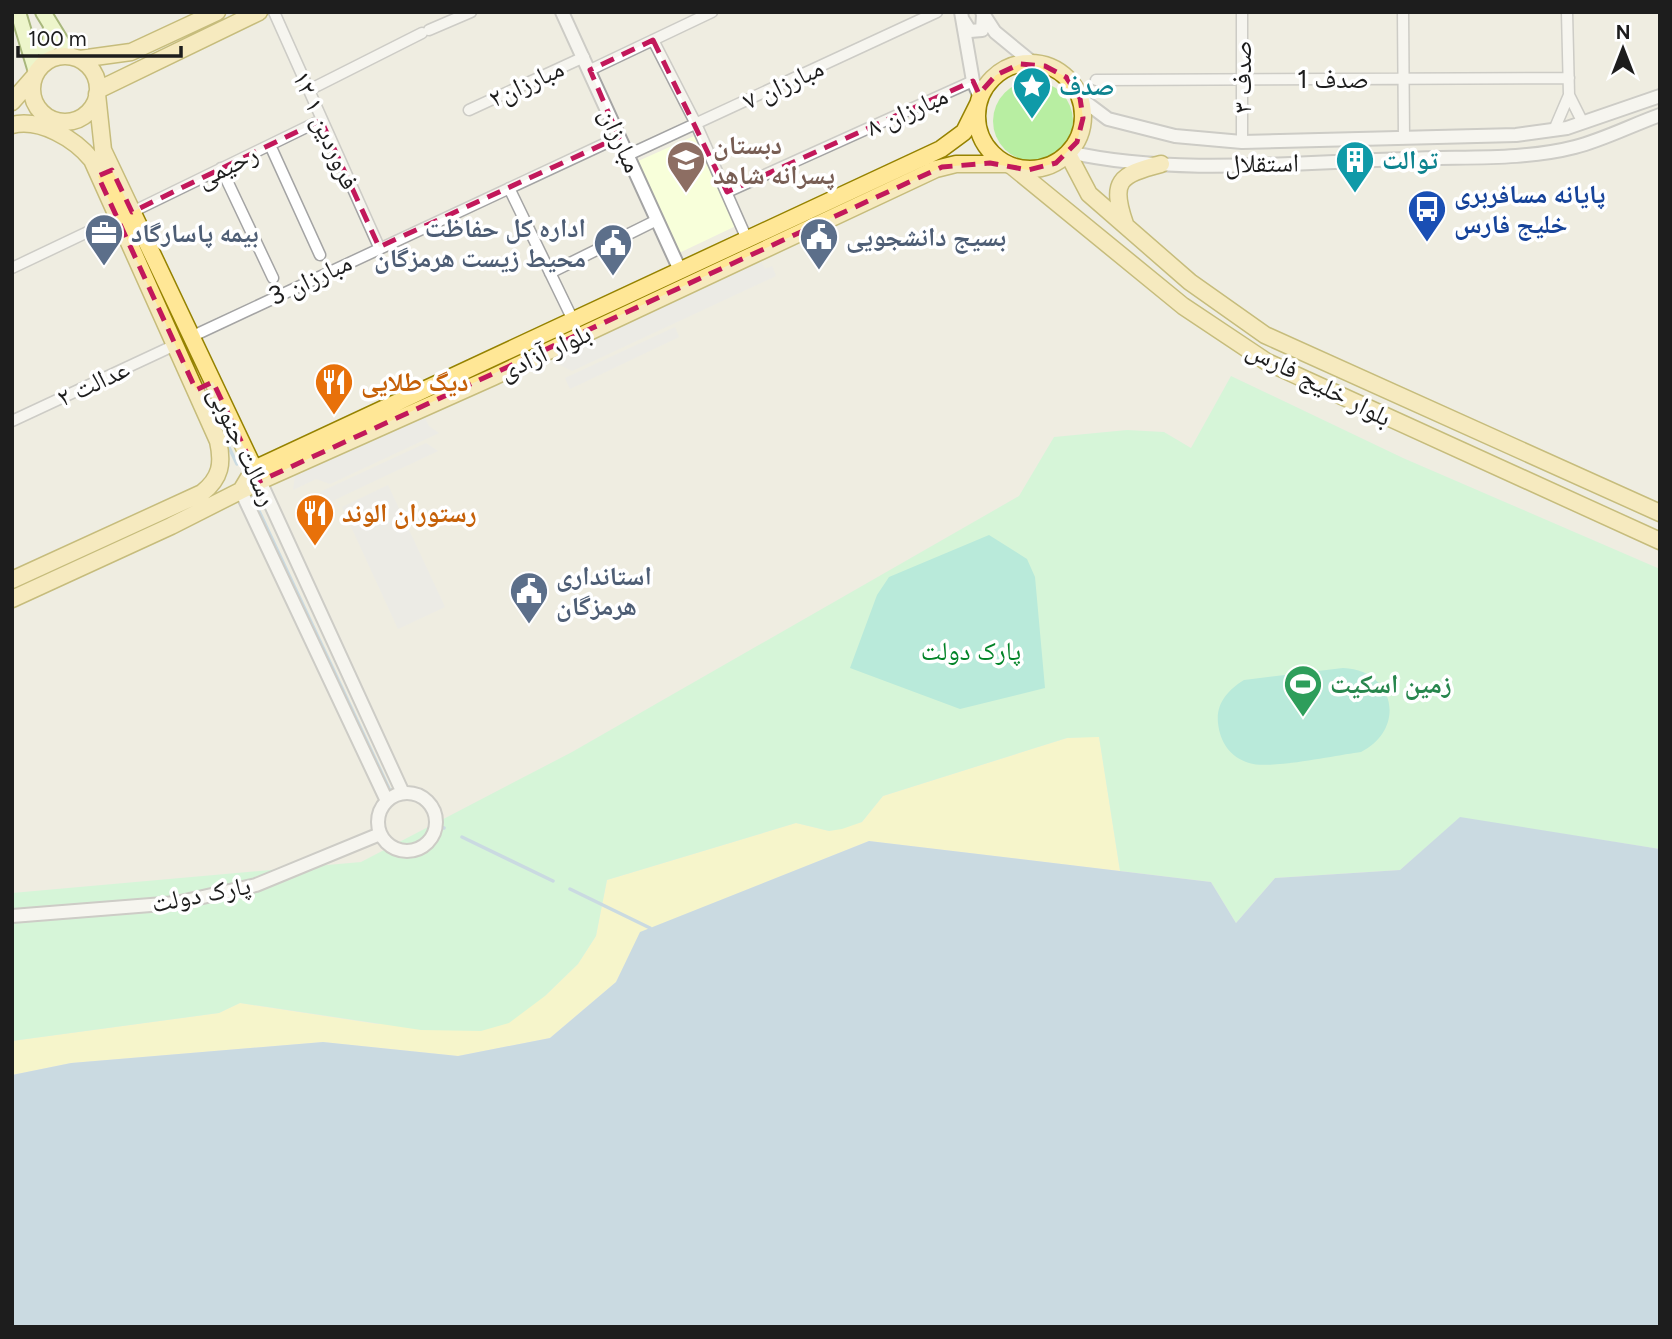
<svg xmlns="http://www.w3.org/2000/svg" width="1672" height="1339" font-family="Figtree,'Noto Naskh Arabic',sans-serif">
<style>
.education{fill:#f8ffda}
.grass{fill:#b8eea2}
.sand{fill:#ffffaf}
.park{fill:#b9fecd}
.pitch{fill:#78e6d1}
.parking{fill:#e9e9e9}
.water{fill:#9ec4e1}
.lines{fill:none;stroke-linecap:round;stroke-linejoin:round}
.stream{stroke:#9ec4e1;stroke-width:3.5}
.minor-casing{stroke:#a4a4a4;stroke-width:13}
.tertiary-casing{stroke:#a4a4a4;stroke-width:16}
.secondary-casing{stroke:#527700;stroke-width:18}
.primary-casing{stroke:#958200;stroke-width:19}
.minor{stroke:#fff;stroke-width:10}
.tertiary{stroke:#fff;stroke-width:12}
.secondary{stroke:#ebffb0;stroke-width:14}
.primary{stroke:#ffe796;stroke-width:16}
.marked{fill:none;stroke:#c2185b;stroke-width:5;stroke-dasharray:14 9;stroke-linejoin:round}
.labels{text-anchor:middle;stroke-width:7;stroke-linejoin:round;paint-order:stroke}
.street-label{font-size:26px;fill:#1d1d1d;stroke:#fff}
.culture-label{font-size:26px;font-weight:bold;fill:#0d838f;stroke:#fff;text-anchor:start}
.education-label{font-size:26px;font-weight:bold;fill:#785e54;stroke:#fff;text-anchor:start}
.transit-label{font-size:26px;font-weight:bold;fill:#164399;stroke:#fff;text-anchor:start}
.service-label{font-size:26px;font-weight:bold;fill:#4e5e75;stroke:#fff;text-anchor:start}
.food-label{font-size:26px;font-weight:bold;fill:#c56008;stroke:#fff;text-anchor:start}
.park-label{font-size:26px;fill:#028327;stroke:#fff}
.leisure-label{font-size:26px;font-weight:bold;fill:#27864d;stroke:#fff;text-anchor:start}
</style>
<rect width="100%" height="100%" fill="#efede1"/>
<path class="education" d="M694 136 738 225 677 254 636 162Z"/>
<path class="grass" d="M993 121a40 40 0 1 1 80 0a40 40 0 1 1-80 0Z"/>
<path class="sand" d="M1099 736 1120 871 869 841 641 932 616 982 550 1038 458 1056 323 1042 71 1063 12 1075V1041L219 1013 240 1003 377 1024 545 996 578 964 596 936 607 880 796 823 829 831 862 822 883 796 1067 738Z"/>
<path class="park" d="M1231 376 1403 458 1660 569V849L1460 818 1400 870 1275 878 1236 923 1211 882 1120 871 1099 737 1067 738 883 796 862 822 842 829 829 831 796 823 607 880 596 936 578 964 545 996 509 1023 481 1031 421 1030 240 1003 219 1013 12 1041V893L361 862 572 752 1019 496 1054 437 1127 430 1164 432 1191 448Z"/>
<path class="pitch" d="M989 535 1027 559 1035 577 1045 688 960 709 850 668 877 595 889 577Z
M1343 668C1395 670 1407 729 1361 752 1337 755 1269 770 1249 763 1230 757 1220 742 1218 723 1216 703 1228 690 1244 680Z"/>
<path class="parking" d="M760 259 765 269 772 266 776 276 572 371 560 365 555 355Z
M675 327 679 337 570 389 565 378Z
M424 416 429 426 439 433 330 484 316 479 293 490 295 476Z
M426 443 438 451 326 504 320 492Z
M388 485 445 607 398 629 342 507Z"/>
<path class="water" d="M1460 817 1660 849V1327H12V1075L71 1063 323 1042 458 1056 550 1038 616 982 640 932 869 841 1211 882 1236 923 1275 878 1400 870Z"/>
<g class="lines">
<path class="stream" d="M224 437 237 464
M258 509 391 793
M440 827 444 828
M462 837 553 881
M570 889 650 928"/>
<g class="minor-casing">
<path id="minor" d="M274 12 379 247
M1242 12V142
M1403 12 1404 138
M429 30 471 12
M653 40 696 124 746 237
M590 70 712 12
M1096 80 1569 78
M309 90 422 33
M1569 95 1583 123
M469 110 584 57
M1554 130 1569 95 1567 12
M270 145 320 255
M628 155 937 12
M221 168 273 278
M509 188 572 318
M727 192 973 81
M132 212 321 120
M12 268 117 218
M550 273 657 220
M193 336 619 137
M12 421 175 345"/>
</g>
<g class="tertiary-casing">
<path id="tertiary" d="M562 12 679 268
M961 12 973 81 980 97
M982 12 995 32 1034 64
M963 20 970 31 982 30 983 15
M1080 98 1108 119 1175 136 1242 142 1516 135 1567 128 1660 96
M1069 152C1172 176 1299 162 1405 159 1460 156 1521 161 1575 147 1603 140 1632 125 1660 115
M260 481 403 793
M241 491 387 801
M378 822a29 29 0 1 1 58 0a29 29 0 1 1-58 0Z
M12 916 176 903 256 885 380 834"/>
</g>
<g class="secondary-casing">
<path id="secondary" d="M18 12 36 72
M43 12 70 56
M29 41 42 48 50 44 51 25"/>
</g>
<g class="primary-casing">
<path id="primary" d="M32 89a33 33 0 1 1 66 0a33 33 0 1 1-66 0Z
M80 59 131 52 217 12
M977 116a53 53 0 1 1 106 0a53 53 0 1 1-106 0Z
M98 90 259 12
M97 94 103 150 259 479
M12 102 33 78
M12 125C40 118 75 139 92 160L218 441C223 463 221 478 202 493L12 580
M1068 154 1089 194 1190 282 1265 335 1660 513
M1013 167 1183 306 1267 362 1660 541
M1125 224C1110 181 1119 175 1161 164
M242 489 254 469 941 149 964 132 978 104
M12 599 171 526 260 481 493 377 936 169 956 164H1006"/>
</g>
<use href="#minor" class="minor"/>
<use href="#tertiary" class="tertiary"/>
<use href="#secondary" class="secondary"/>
<use href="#primary" class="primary"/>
</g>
<path d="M0 0H1672V1339H0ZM653 40 727 192 973 81 979 94 996 75 1020 64 1045 66 1066 77 1080 98 1083 118 1077 142 1056 163 1028 170 990 163 942 167 260 481 213 382 196 390 98 176 112 170 132 212 321 120 379 247 619 137 590 70Z" fill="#efede1" fill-opacity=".55" fill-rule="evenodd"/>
<path class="marked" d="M653 40 727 192 973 81 979 94 996 75 1020 64 1045 66 1066 77 1080 98 1083 118 1077 142 1056 163 1028 170 990 163 942 167 260 481 213 382 196 390 98 176 112 170 132 212 321 120 379 247 619 137 590 70Z"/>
<defs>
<g id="sight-pin" transform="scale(2.0125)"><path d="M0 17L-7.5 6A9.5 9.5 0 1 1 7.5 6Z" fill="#0f9aa8" stroke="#fff"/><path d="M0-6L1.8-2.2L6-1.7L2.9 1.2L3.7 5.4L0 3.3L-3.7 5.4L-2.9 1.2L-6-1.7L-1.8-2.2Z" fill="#fff"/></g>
<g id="school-pin" transform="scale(2.0125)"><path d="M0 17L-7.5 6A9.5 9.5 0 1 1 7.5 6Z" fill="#8d6e63" stroke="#fff"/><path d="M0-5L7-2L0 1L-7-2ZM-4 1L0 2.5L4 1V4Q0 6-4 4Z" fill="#fff"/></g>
<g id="building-pin" transform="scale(2.0125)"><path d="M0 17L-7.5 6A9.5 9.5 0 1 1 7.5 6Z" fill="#0f9aa8" stroke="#fff"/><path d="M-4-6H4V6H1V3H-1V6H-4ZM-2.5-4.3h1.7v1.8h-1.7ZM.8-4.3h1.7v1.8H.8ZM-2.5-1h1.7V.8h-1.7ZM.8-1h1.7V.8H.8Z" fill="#fff"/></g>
<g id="bus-pin" transform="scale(2.0125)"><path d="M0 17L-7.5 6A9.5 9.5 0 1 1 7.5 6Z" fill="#1a4fb4" stroke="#fff"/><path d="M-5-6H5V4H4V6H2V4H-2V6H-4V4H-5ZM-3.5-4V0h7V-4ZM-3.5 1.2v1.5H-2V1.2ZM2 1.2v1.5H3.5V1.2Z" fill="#fff"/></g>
<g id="office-pin" transform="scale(2.0125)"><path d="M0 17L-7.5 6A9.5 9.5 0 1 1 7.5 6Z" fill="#5c6f8a" stroke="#fff"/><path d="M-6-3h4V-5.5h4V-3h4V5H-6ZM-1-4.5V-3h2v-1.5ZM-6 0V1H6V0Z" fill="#fff"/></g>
<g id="civic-pin" transform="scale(2.0125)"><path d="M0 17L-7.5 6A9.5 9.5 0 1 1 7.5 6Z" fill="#5c6f8a" stroke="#fff"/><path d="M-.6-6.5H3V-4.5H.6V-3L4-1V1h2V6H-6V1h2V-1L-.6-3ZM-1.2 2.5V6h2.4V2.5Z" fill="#fff"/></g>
<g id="restaurant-pin" transform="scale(2.0125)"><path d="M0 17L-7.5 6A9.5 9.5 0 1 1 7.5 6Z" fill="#e8710a" stroke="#fff"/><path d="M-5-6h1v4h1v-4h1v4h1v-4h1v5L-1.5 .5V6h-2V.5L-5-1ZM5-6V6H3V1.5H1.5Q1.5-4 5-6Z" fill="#fff"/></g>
<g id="stadium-pin" transform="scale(2.0125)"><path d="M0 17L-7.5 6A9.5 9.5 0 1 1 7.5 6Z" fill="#2e9e5b" stroke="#fff"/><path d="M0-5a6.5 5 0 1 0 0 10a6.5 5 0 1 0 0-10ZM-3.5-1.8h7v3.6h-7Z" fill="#fff"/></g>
</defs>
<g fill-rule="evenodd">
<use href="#sight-pin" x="1032" y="86"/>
<use href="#school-pin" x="686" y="160"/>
<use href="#building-pin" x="1355" y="160"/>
<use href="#bus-pin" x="1427" y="209"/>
<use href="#office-pin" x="104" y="233"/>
<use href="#civic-pin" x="819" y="237"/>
<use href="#civic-pin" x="613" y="243"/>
<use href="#restaurant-pin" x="334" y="382"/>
<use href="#restaurant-pin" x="315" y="513"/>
<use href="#civic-pin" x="529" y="591"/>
<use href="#stadium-pin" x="1303" y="684"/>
</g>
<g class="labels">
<g class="street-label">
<text transform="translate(1242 77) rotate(-90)" y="9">صدف ۳</text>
<text x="1333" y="88">صدف 1</text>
<text transform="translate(526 83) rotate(-25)" y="9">مبارزان۲</text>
<text transform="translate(783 84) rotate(-25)" y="9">مبارزان ۷</text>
<text transform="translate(907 111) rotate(-24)" y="9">مبارزان ۸</text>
<text transform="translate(326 130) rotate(66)" y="9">۱۲ فروردین ۱</text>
<text transform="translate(621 140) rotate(66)" y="9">مبارزان</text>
<text transform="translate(1262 163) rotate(-1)" y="9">استقلال</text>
<text transform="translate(227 166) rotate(-26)" y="9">رحیمی</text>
<text transform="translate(310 279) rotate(-25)" y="9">مبارزان 3</text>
<text transform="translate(545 352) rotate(-25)" y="9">بلوار آزادی</text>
<text transform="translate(93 383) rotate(-25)" y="9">عدالت ۲</text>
<text transform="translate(1319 383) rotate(27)" y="9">بلوار خلیج فارس</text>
<text transform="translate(243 446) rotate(65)" y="9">رسالت جنوبی</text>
<text transform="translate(201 894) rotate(-11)" y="9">پارک دولت</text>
</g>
<g class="culture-label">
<text x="1059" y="95">صدف</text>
<text x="1382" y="169">توالت</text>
</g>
<g class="education-label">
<text x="713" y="154">دبستان<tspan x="713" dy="30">پسرانه شاهد</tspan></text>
</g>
<g class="transit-label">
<text x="1454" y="203">پایانه مسافربری<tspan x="1454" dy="30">خلیج فارس</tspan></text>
</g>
<g class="service-label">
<text x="586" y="237" text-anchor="end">اداره کل حفاظت<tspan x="586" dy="30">محیط زیست هرمزگان</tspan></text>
<text x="131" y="242">بیمه پاسارگاد</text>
<text x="846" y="246">بسیج دانشجویی</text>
<text x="556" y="585">استانداری<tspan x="556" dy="30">هرمزگان</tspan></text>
</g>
<g class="food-label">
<text x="361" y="391">دیگ طلایی</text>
<text x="342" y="522">رستوران الوند</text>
</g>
<g class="park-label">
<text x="971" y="660">پارک دولت</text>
</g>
<g class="leisure-label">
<text x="1330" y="693">زمین اسکیت</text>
</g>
</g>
<rect width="1672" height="1339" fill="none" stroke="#1d1d1d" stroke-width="28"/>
<g transform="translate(1623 49)" stroke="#ffffff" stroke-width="5" paint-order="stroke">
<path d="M0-5L12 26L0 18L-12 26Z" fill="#1d1d1d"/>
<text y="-10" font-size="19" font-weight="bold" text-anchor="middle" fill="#1d1d1d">N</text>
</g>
<path d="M18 46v10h163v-10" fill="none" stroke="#1d1d1d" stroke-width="3.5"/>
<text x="28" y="46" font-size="21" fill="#1d1d1d" stroke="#ffffff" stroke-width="5" paint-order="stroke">100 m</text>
</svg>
